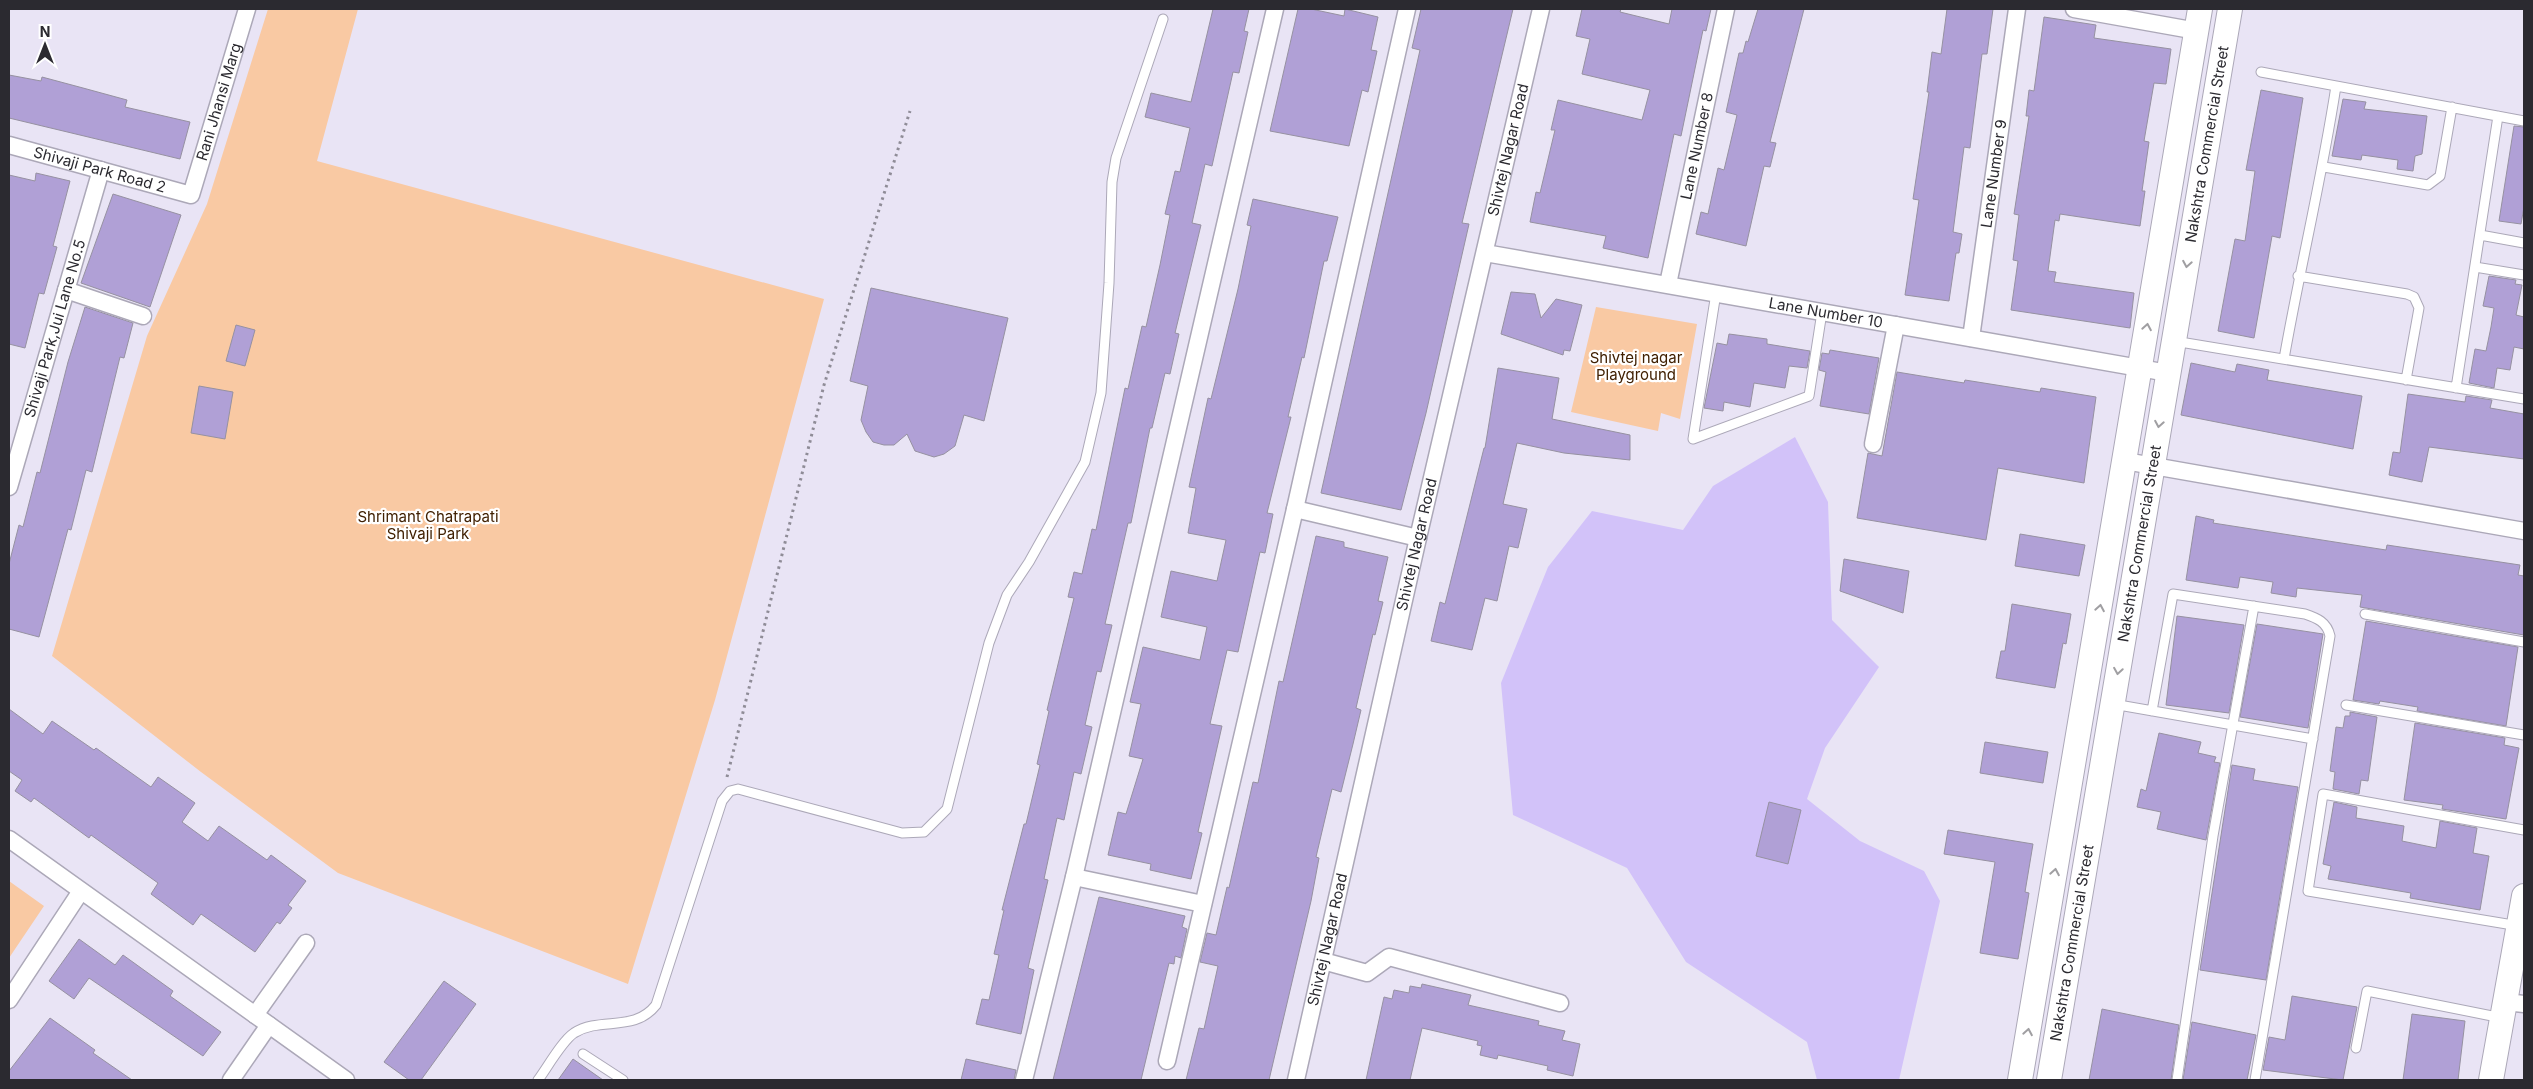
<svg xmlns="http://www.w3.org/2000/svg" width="2533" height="1089" font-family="Inter,sans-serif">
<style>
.green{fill:#f9c9a3}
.water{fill:#d2c2f9}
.building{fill:#b0a0d6;stroke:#9691a1}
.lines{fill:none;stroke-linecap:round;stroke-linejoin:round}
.lane-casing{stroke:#aca8b8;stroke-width:11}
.street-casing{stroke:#aca8b8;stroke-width:19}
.secondary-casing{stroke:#aca8b8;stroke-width:26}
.path{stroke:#8f8c97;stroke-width:3;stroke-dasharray:2.5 4;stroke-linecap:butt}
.lane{stroke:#fff;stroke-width:9}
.street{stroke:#fff;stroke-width:16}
.secondary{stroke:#fff;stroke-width:24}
.oneway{stroke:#a09fa2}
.labels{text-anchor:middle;stroke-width:4.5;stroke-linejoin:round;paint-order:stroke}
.street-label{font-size:15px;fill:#2b2a30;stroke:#fff}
.park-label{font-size:15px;fill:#402002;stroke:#fff}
</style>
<rect width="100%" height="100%" fill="#e9e4f5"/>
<path class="green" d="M268 9H358L317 161 824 299 715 700 628 984 338 873 201 772 52 656 147 336 207 204Z
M1596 307 1697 324 1680 419 1661 413 1658 431 1571 412Z
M9 881 44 906 9 958Z"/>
<path class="water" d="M1795 437 1828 502 1832 620 1879 667 1825 748 1807 799 1860 841 1924 871 1940 901 1899 1080H1817L1807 1042 1686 962 1627 868 1513 815 1501 683 1548 567 1592 511 1683 530 1713 486Z"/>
<path class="building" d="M1213 9H1249L1244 31 1248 32 1239 73 1233 72 1212 166 1205 164 1192 223 1201 225 1175 333 1179 334 1170 374 1165 373 1152 428H1150L1131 523H1128L1105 624 1112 625 1101 672 1097 671 1085 725 1092 727 1081 774 1074 772 1064 820 1057 818 1044 879 1048 880 1028 968 1034 970 1021 1034 976 1024 982 999 989 1000 999 955 994 954 1004 910H1002L1024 824H1026L1040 765 1037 764 1049 711 1047 710 1074 598 1068 597 1074 572 1082 574 1092 529 1096 530 1125 388 1128 389 1142 326 1146 327 1160 265 1170 215 1165 214 1175 171 1180 172 1190 128 1145 117 1151 93 1191 102Z
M1298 9H1311L1344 16 1345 9 1378 17 1371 50 1377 51 1368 92 1362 90 1349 146 1270 131Z
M1421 9H1513L1462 223 1469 224 1426 413 1401 510 1321 493 1420 50 1412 48Z
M1582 9H1621L1620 12 1669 24 1672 9H1711L1706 31 1703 30 1681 136 1674 134 1648 258 1603 248 1606 236 1530 222 1536 192 1540 193 1555 130H1551L1558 100 1642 120 1650 90 1582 74 1590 39 1576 36Z
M1758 9H1804L1770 142 1776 143 1770 167 1764 166 1746 246 1696 234 1701 212 1708 214 1718 168 1724 170 1737 115 1726 112 1739 53H1743L1746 41 1748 42Z
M1947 9H1993L1987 54H1982L1970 148 1964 147 1953 232 1962 234 1959 253H1956L1949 301 1905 295 1919 200 1913 199 1929 92H1927L1932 52 1941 54Z
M2044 17 2096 25 2094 38 2171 49 2166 84 2154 83 2144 141 2149 142 2142 191H2145L2140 226 2060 214 2059 221 2055 220 2048 271 2056 272 2054 282 2134 293 2130 328 2011 310 2018 261 2013 260 2019 215 2014 214 2029 116H2026L2029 90 2034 91Z
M9 75 41 81 42 77 83 88 127 100 125 107 190 122 180 159 9 118Z
M2261 90 2303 98 2280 238 2272 236 2254 338 2218 331 2235 239 2245 241 2255 171 2246 170Z
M2343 99 2366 102 2364 109 2427 116 2422 154 2415 156 2413 171 2397 169 2398 160 2362 155 2361 160 2332 156Z
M2514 126 2524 127V207L2521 224 2499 221Z
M36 173 70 181 53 246 57 247 44 294 39 293 25 348 9 344V175L35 181Z
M113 194 181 215 150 307 81 283Z
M1253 199 1338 217 1327 261H1324L1304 358 1302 357 1288 417H1291L1267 513 1273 514 1265 553 1260 552 1238 652 1227 650 1210 724 1222 726 1198 832 1202 833 1191 879 1150 870 1151 864 1108 855 1118 812 1126 814 1143 759 1129 756 1141 704 1130 702 1143 647 1200 660 1207 627 1161 617 1171 571 1217 581 1226 540 1188 533 1196 488 1189 487 1208 398 1211 399 1238 289 1251 226 1247 225Z
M2489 276 2516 280 2515 284 2522 285 2516 315 2524 317V349L2514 347 2510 370 2497 368 2494 388 2469 383 2475 349 2486 351 2491 327 2494 308 2483 306Z
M871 288 1008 318 984 421 964 415 955 446 944 454 934 457 915 451 907 434 894 445H884L873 442 866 432 861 420 868 386 850 381Z
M1511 292 1535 294 1541 318 1556 299 1582 305 1570 351 1564 350 1563 355 1501 334Z
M85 307 133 323 124 358 120 357 92 472 86 470 71 530 68 529 39 637 9 629V564L19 525 23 527 37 472 40 473 68 362Z
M236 325 255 330 245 366 226 361Z
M1729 334 1767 339V344L1810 351 1807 368 1789 366 1785 388 1754 383 1750 407 1724 402 1723 411 1704 408 1717 343 1727 345Z
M1830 350 1879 358 1869 414 1820 406 1826 372 1819 370 1822 353 1829 354Z
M2191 363 2235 372 2237 364 2269 370 2267 380 2362 396 2353 449 2181 415Z
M1498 368 1559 378 1552 419 1630 435V460L1564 453 1517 443 1503 504 1527 509 1518 548 1509 546 1497 601 1485 598 1472 650 1431 641 1440 602 1445 604 1484 448H1485Z
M1897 372 1964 383 1965 380 2040 392 2041 388 2096 397 2084 483 1998 468 1986 540 1857 518 1868 453 1882 456Z
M199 386 233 392 225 439 191 433Z
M2408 394 2465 402 2466 396 2492 400 2490 408 2524 414V459L2429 447 2422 482 2389 475 2393 452 2400 453Z
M2196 516 2214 520 2213 523 2386 550 2387 545 2520 565 2518 575 2524 576V635L2360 607 2362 595 2297 588 2296 597 2271 593 2273 582 2240 577 2238 588 2186 580Z
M2020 534 2085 545 2079 576 2015 566Z
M1316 536 1344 542V547L1388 557 1378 601 1383 602 1375 635 1373 634 1356 708 1361 710 1353 744 1341 792 1332 789 1316 857 1319 858 1311 901 1269 1080H1186L1199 1028 1204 1029 1218 966 1200 962 1207 933 1216 935 1227 887 1229 888 1253 782 1258 783 1279 681 1283 682Z
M1844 559 1909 571 1903 613 1840 591Z
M2012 604 2071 614 2066 644 2063 643 2055 688 1996 678 2001 651H2005Z
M2177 616 2244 625 2229 713 2166 705Z
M2366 621 2518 647 2506 726 2417 711 2418 707 2380 701 2379 704 2353 700Z
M2257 624 2323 634 2308 728 2240 717Z
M9 709 43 734 52 721 94 750 96 748 151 787 158 777 195 803 182 822 208 841 219 826 267 860 271 855 306 881 288 905 292 908 280 924 277 922 255 952 201 914 193 925 151 894 158 883 91 835 89 838 34 798 31 802 15 791 22 780 9 771Z
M2350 712 2377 717 2368 781 2361 780 2359 794 2333 789 2335 772 2330 771 2336 727 2343 728 2345 716H2350Z
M2415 723 2505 738 2504 745 2519 748 2506 819 2442 809 2443 805 2404 800Z
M2159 733 2201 742 2198 753 2216 757 2214 762 2220 763 2206 840 2157 829 2161 812 2137 807 2141 789 2146 791Z
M1985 742 2048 752 2043 783 1980 773Z
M2232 765 2255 769 2253 780 2298 787 2266 980 2200 970Z
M1769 802 1801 810 1788 864 1756 856Z
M2334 802 2357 807 2356 818 2404 826 2402 841 2436 848 2440 821 2477 828 2473 853 2489 856 2480 910 2410 898 2411 893 2328 879 2331 866 2323 864Z
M1948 830 2033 844 2025 892 2029 893 2018 959 1980 953 1995 862 1944 854Z
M1099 897 1185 916 1182 927 1187 929 1181 958 1175 956 1174 964 1169 963 1141 1080H1053Z
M79 939 115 965 123 955 173 991 170 996 221 1032 203 1056 89 978 74 999 49 981Z
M444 981 476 1004 421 1080H409L384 1062Z
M1422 984 1471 995 1468 1005 1539 1021 1538 1025 1565 1031 1562 1040 1580 1044 1573 1076 1547 1070 1548 1066 1498 1055 1497 1059 1480 1055 1482 1046 1477 1045 1478 1041 1422 1028 1410 1080H1366L1384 997 1392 999 1394 990 1409 993 1410 986 1421 988Z
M2292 996 2357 1007 2343 1080 2263 1070 2269 1037 2285 1040Z
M2102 1009 2179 1025 2171 1080H2089Z
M2412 1014 2465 1021 2458 1080H2403Z
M50 1018 95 1050 93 1053 132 1080H9V1071Z
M2192 1022 2256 1035 2247 1080H2183Z
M573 1059 603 1080H558Z
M966 1059 1016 1070 1014 1080H961Z"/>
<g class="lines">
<g class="lane-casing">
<path id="lane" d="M2261 72 2524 121
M2324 167 2428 185 2440 176 2452 107
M2480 235 2524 243
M2475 267 2524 275
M2298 276 2407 294 2414 297 2419 308 2406 380
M1716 293 1693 439 1809 396 1822 312
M2174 341 2524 399
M2284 359C2300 268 2322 178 2336 86
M2456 388 2498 116
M2365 614 2524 642
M2113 704 2313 739
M2346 705 2524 735
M2152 711 2173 594 2305 614C2317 618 2327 622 2330 636L2255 1080
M2519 926 2308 891 2323 794 2524 830
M2356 1048 2367 991 2502 1018
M583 1054 623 1080
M538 1080C547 1068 562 1041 574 1033 601 1016 634 1033 656 1005L722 801 730 791 738 789 902 833 924 832 947 809 989 643 1007 595 1029 562 1085 462 1101 393 1109 283 1112 182 1116 158 1163 19
M2177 1080 2213 836 2254 606"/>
</g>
<g class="street-casing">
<g id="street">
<path d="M2074 9 2197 31"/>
<path id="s1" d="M9 145 191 195 247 9"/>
<path id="s2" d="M1485 253 2168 373"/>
<path id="s3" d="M1668 284 1726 9"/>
<path d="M66 290 143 316"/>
<path id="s4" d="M1971 338 2017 9"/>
<path d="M1873 444 1896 325"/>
<path d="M2125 461 2524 531"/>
<path id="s5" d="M9 487 101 170"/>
<path d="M1295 509 1418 538"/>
<path d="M9 839 346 1080"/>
<path d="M1074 877 1203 904"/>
<path d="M1323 961 1367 973 1389 957 1560 1003"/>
<path d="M9 1000 81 891"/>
<path d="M2505 1002 2524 1004"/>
<path d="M255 1015 306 943"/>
<path d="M1167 1061 1295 509 1407 9"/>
<path d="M231 1080 269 1025"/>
<path d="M1024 1080 1074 877 1275 9"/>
<path id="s6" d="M1296 1080 1418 538 1541 9"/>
</g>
</g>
<g class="secondary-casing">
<g id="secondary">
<path d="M2020 1080 2200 9"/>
<path id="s7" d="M2049 1080 2230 9"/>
<path d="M2491 1080 2524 896"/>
</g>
</g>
<path class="path" d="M727 777 824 385 910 111"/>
<use href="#lane" class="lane"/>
<use href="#street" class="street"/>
<use href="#secondary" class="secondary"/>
</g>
<defs><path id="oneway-chevron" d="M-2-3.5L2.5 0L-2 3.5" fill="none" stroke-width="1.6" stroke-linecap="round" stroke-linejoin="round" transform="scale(1.25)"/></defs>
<g class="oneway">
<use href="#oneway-chevron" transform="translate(2187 264) rotate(100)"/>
<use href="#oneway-chevron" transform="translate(2147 327) rotate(-80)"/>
<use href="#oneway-chevron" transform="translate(2159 424) rotate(100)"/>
<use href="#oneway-chevron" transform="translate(2100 608) rotate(-80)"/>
<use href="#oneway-chevron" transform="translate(2118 671) rotate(99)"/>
<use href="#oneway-chevron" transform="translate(2055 872) rotate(-80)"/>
<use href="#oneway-chevron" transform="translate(2028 1032) rotate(-80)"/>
</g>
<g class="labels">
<g class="street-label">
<text dy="5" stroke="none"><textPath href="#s1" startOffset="286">Rani Jhansi Marg</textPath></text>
<text dy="5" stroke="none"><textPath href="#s7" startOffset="949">Nakshtra Commercial Street</textPath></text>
<text dy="5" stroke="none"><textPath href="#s3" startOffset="141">Lane Number 8</textPath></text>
<text dy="5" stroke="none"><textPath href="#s6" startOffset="954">Shivtej Nagar Road</textPath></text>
<text dy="5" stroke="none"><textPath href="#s1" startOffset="94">Shivaji Park Road 2</textPath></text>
<text dy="5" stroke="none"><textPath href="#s4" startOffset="166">Lane Number 9</textPath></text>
<text dy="5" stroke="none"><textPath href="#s2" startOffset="346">Lane Number 10</textPath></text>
<text dy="5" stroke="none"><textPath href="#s5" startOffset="165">Shivaji Park,Jui Lane No.5</textPath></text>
<text dy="5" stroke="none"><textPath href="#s6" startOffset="549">Shivtej Nagar Road</textPath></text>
<text dy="5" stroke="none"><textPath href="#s7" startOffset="544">Nakshtra Commercial Street</textPath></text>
<text dy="5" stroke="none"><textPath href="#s6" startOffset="144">Shivtej Nagar Road</textPath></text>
<text dy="5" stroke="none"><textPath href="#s7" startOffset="139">Nakshtra Commercial Street</textPath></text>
</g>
<g class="park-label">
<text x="1636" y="363">Shivtej nagar<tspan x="1636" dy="17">Playground</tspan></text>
<text x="428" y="522">Shrimant Chatrapati<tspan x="428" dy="17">Shivaji Park</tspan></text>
</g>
</g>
<rect width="2533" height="1089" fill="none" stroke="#2b2a30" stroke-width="20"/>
<g transform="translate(45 45)" stroke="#ffffff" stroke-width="4" paint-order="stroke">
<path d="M0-4L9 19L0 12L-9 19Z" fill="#2b2a30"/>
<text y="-8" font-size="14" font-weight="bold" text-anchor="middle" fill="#2b2a30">N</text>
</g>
</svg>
